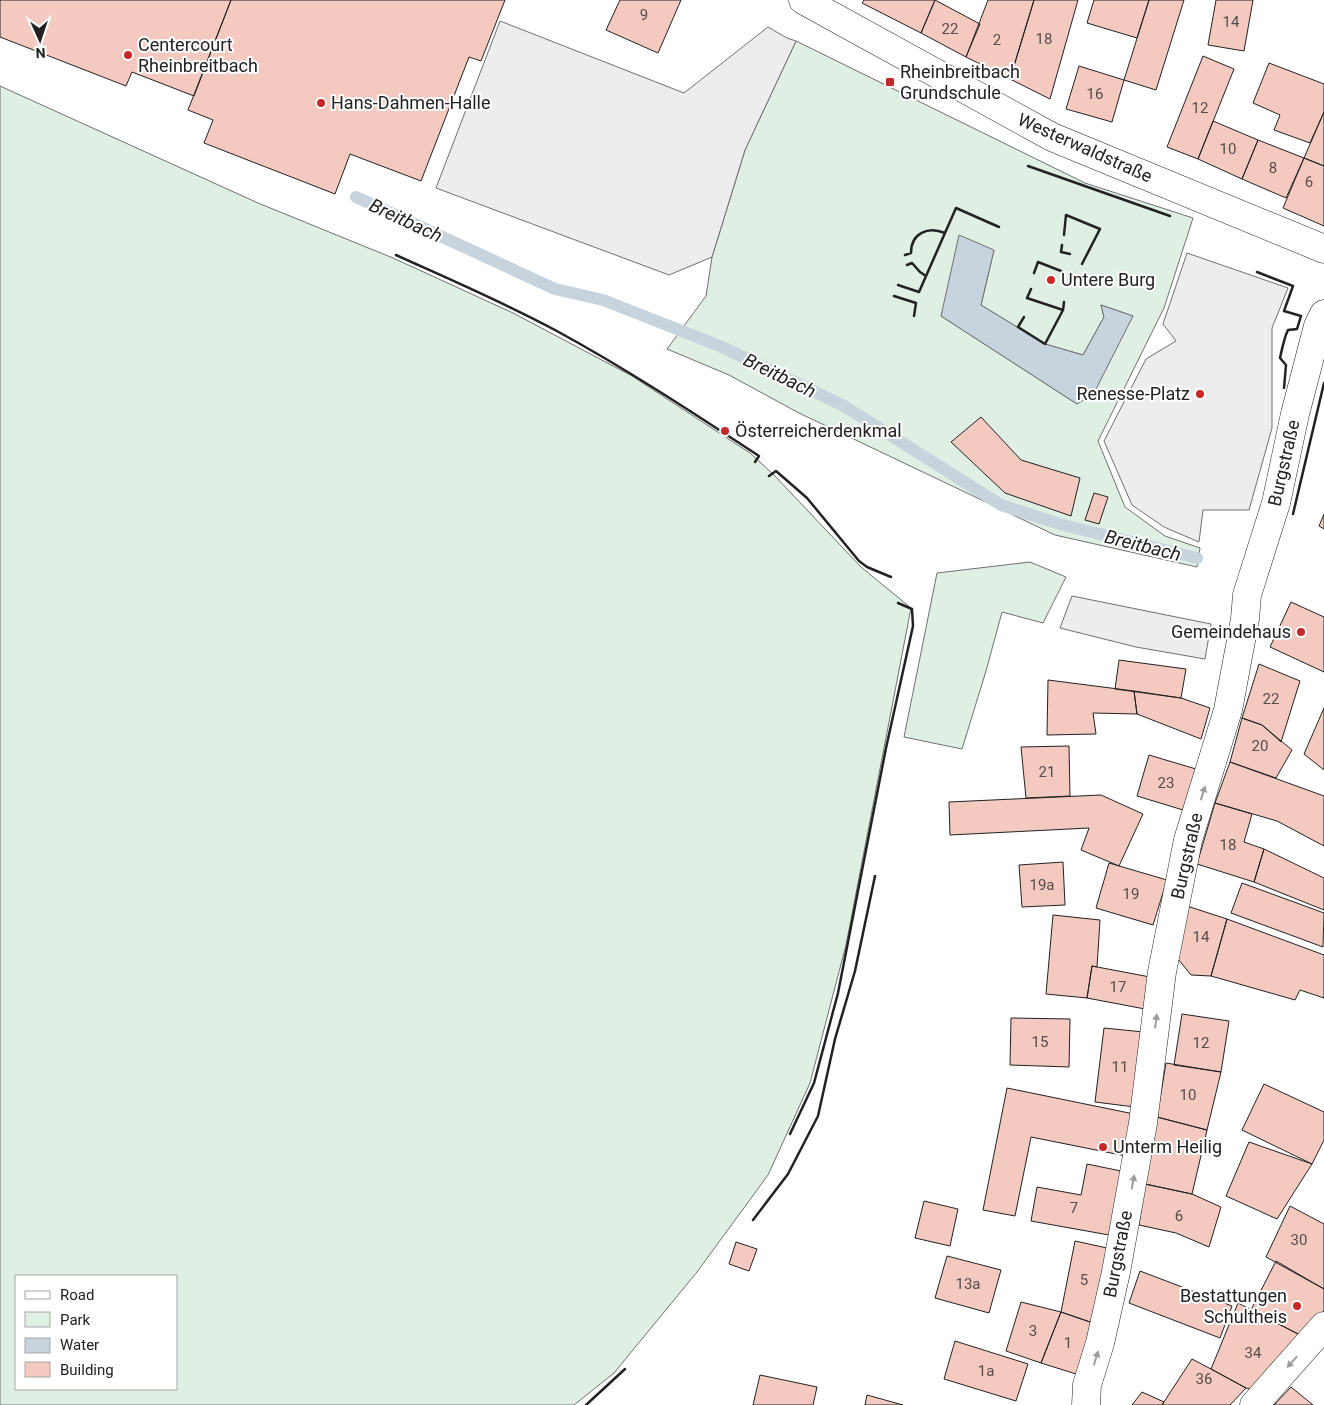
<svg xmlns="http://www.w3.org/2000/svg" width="1324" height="1405" font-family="Roboto,sans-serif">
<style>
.green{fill:#e0efe3;stroke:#6f6f6f;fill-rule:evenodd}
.parking{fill:#ededed;stroke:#6f6f6f}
.water{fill:#c7d3dd;stroke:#6f6f6f}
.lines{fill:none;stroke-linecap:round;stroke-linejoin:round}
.stream{stroke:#c7d3dd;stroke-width:12}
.building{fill:#f3c9c0;stroke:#222}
.street-casing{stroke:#222;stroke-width:29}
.street{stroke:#fff;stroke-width:28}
.wall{stroke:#222;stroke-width:2.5}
.oneway{fill:#9c9c9c}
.poi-dot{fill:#c62828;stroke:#fff;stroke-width:2}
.labels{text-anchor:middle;stroke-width:4;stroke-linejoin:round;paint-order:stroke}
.number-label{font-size:15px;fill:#564c4a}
.poi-label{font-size:18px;fill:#222;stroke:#fff;text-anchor:start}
.street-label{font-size:18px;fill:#222;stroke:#fff}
.water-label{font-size:19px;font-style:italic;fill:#222;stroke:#fff}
</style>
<rect width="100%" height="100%" fill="#fff"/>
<path class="green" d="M796 41 1085 183 1193 218 1164 308 1098 441 1125 507 1165 536 1200 548 1197 567 1055 535 799 413 729 375 667 349 706 296 712 257 745 150ZM994 250 981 305 1045 344 1083 355 1104 317 1101 305 1133 316 1077 404 941 316Z
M0 86 258 203 393 258 513 313 632 376 750 453 774 475 861 567 911 608 846 945 810 1083 768 1175 697 1272 614 1373 574 1405H0ZM16 1276H176V1389H16Z
M1030 562 1066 577 1043 623 1002 612 986 671 962 749 904 737 937 573Z"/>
<path class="parking" d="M500 21 684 93 768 27 787 38 796 41 745 150 712 257 669 275 436 188Z
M1187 253 1288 288 1272 328V428L1249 510H1203L1199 542 1164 527 1132 505 1104 441 1146 359 1176 341 1163 324Z
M1072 596 1211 624 1205 659 1136 647 1060 628Z"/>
<path class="water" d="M959 235 994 250 981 305 1045 344 1083 355 1104 317 1101 305 1133 316 1093 395 1077 404 941 316Z"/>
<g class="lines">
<path class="stream" d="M356 197 555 289 603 300 720 346 844 406 1001 505 1063 525 1197 558"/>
</g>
<path class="building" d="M0 0H231L194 96 132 72 126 86 0 37Z
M231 0H505L481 61 469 57 421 181 350 154 335 194 204 143 213 120 188 110Z
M620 0H681L658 53 606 30Z
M864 0H935L921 33 862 3Z
M935 0 980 24 966 57 921 33Z
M988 0H1034L1010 79 966 57Z
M1034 0H1078L1050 99 1010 79Z
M1094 0H1149L1137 38 1087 23Z
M1149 0H1184L1156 90 1124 80Z
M1216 0H1253L1244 51 1208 45Z
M1203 56 1234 69 1198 159 1167 147Z
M1269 63 1324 84V112L1310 143 1274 130 1280 115 1253 103Z
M1079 66 1124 80 1112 122 1066 109Z
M1324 112V166L1304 158Z
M1213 121 1258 140 1242 179 1198 159Z
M1258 140 1304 158 1286 198 1242 179Z
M1304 158 1324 166V226L1283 208Z
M981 417 1021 460 1080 478 1071 516 1005 493 951 442Z
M1094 493 1108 497 1099 524 1085 520Z
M1324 514V529L1319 526Z
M1291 602 1324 617V672L1270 647Z
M1119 660 1186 669 1181 698 1115 689Z
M1259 664 1300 681 1281 742 1262 725 1242 718Z
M1048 680 1134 691 1137 714 1093 713 1096 734 1047 735Z
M1134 691 1181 698 1210 708 1201 739 1137 714Z
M1324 708V770L1304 754Z
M1242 718 1262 725 1292 750 1276 778 1230 762Z
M1069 746 1070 796 1026 798 1021 747Z
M1149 755 1196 769 1183 810 1137 796Z
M1230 762 1324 796V846L1277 821 1215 803Z
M1101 795 1143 814 1119 866 1081 850 1089 828 950 835 949 802Z
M1215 803 1252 814 1244 842 1264 849 1254 882 1197 864Z
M1264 849 1324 878V910L1254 882Z
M1063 862 1065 905 1022 907 1019 865Z
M1109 863 1167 880 1153 925 1096 908Z
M1242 883 1324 913 1323 947 1231 913Z
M1187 906 1227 919 1211 976 1191 975 1174 954Z
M1053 915 1100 920 1097 967 1092 966 1087 998 1046 994Z
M1227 919 1324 955V998L1300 990 1295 1000 1211 976Z
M1092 966 1150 977 1145 1009 1087 998Z
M1182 1014 1229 1021 1221 1072 1174 1065Z
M1011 1018 1070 1019 1069 1067 1010 1065Z
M1104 1028 1144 1032 1135 1107 1095 1102Z
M1166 1063 1221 1072 1207 1130 1157 1117Z
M1264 1084 1324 1112V1140L1312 1164 1242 1130Z
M1007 1088 1134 1114 1126 1156 1031 1137 1015 1216 983 1210Z
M1157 1117 1207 1130 1192 1194 1145 1184Z
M1249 1142 1312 1164 1277 1219 1226 1196Z
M1087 1164 1121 1171 1109 1235 1031 1221 1037 1187 1081 1195Z
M1145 1184 1192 1194 1221 1207 1209 1247 1176 1233 1139 1225Z
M924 1201 958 1209 950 1246 915 1238Z
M1290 1206 1324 1224V1289L1266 1257Z
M1075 1241 1107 1248 1093 1323 1061 1312Z
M736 1242 757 1249 749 1271 729 1264Z
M947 1256 1001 1270 989 1313 935 1298Z
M1276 1261 1324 1289V1312L1304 1337 1251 1310Z
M1140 1271 1232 1306 1220 1338 1129 1303Z
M1021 1302 1061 1312 1041 1363 1006 1351Z
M1238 1303 1304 1337 1254 1390 1246 1388 1211 1369Z
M1061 1312 1093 1323 1076 1374 1041 1363Z
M955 1341 1028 1364 1016 1401 944 1379Z
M1192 1359 1211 1369 1246 1388 1230 1405H1162Z
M760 1375 817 1387 813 1405H753Z
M1291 1387 1313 1405H1274Z
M1142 1392 1164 1402 1162 1405H1132Z
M867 1395 903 1405H865Z"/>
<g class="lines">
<g class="street-casing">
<path id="street" d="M803 0 1052 137 1324 249
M1086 1405 1087 1385 1100 1343 1116 1272 1143 1123 1162 972 1188 840 1228 710 1245 619 1247 595 1276 503 1295 414 1318 326 1324 314
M1254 1405 1324 1326"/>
</g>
<use href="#street" class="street"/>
<path class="wall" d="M1028 166 1170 216
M1064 235 1066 215 1100 229 1082 264
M1062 245 1061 252 1070 254
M396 255C449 279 503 302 555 330 625 368 692 412 759 456L755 462
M905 255 911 253C911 233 928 226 945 233
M907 265 912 263 920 272 926 276
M1257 272 1293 286 1284 311 1301 316 1297 329 1288 330C1284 338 1282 349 1280 358L1286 365 1284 388
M1034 273 1038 262 1061 271
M898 285 919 292 956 208 999 227
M1031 289 1027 298 1063 310 1064 302
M894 296 916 303 914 316
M1024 317 1018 327 1045 344 1063 310
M769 476 776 471 807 498 859 561 867 567 891 577
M1293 514 1324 383
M790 1134 814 1083 838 993 886 748 913 626 912 609 898 603
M753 1220 788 1174 818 1116 835 1039 855 971 875 876
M586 1405 625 1369"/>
</g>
<defs><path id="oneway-solid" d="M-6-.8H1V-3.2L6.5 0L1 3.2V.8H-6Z" transform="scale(1.25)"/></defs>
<g class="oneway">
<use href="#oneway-solid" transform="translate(1203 793) rotate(-73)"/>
<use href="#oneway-solid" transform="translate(1156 1021) rotate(-83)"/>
<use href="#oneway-solid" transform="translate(1133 1182) rotate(-79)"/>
<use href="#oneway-solid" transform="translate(1096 1358) rotate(-73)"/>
<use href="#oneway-solid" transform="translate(1292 1362) rotate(132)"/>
</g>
<g class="poi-dot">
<circle cx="128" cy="55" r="5"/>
<rect x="885" y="77" width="10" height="10" rx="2.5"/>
<circle cx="321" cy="103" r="5"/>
<circle cx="1051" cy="280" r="5"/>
<circle cx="1200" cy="394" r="5"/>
<circle cx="725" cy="431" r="5"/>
<circle cx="1301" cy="632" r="5"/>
<circle cx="1103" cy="1147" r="5"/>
<circle cx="1297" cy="1306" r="5"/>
</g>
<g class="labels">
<g class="number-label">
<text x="644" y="20">9</text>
<text x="1231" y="27">14</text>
<text x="950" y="34">22</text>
<text x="1044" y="44">18</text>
<text x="997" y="45">2</text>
<text x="1095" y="99">16</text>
<text x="1200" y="113">12</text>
<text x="1228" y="154">10</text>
<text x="1273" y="173">8</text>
<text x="1309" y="187">6</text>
<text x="1271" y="704">22</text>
<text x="1260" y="751">20</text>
<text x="1047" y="777">21</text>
<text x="1166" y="788">23</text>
<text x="1228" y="850">18</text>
<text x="1042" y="890">19a</text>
<text x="1131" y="899">19</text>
<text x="1201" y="942">14</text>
<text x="1118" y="992">17</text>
<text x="1040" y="1047">15</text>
<text x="1201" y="1048">12</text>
<text x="1120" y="1072">11</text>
<text x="1188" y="1100">10</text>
<text x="1074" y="1213">7</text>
<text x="1179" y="1221">6</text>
<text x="1299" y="1245">30</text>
<text x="1084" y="1285">5</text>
<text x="968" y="1289">13a</text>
<text x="1033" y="1336">3</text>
<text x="1068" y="1348">1</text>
<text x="1253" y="1358">34</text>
<text x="986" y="1376">1a</text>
<text x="1204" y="1384">36</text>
</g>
<g class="poi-label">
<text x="138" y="51">Centercourt<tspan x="138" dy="21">Rheinbreitbach</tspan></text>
<text x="900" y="78">Rheinbreitbach<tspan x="900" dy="21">Grundschule</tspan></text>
<text x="331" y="109">Hans-Dahmen-Halle</text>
<text x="1061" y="286">Untere Burg</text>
<text x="1190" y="400" text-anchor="end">Renesse-Platz</text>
<text x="735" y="437">Österreicherdenkmal</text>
<text x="1291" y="638" text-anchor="end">Gemeindehaus</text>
<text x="1113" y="1153">Unterm Heilig</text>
<text x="1287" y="1302" text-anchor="end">Bestattungen<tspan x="1287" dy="21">Schultheis</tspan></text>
</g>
<g class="street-label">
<text transform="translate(1085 148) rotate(24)" y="6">Westerwaldstraße</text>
<text transform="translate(1284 463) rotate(-77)" y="6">Burgstraße</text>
<text transform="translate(1187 856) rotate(-77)" y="6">Burgstraße</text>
<text transform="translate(1118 1254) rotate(-79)" y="6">Burgstraße</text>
</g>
<g class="water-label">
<text transform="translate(406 220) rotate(25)" y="7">Breitbach</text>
<text transform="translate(780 375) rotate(26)" y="7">Breitbach</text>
<text transform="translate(1143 545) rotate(14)" y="7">Breitbach</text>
</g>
</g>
<rect x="15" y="1275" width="162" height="115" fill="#ffffff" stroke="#a7a7a7"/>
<rect x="25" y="1291" width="25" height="8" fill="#ffffff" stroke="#a7a7a7"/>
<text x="60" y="1300" font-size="15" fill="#222222">Road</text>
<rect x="25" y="1312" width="25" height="15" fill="#e0efe3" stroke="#a7a7a7"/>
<text x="60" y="1325" font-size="15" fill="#222222">Park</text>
<rect x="25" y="1338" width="25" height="15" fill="#c7d3dd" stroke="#a7a7a7"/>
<text x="60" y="1350" font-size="15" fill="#222222">Water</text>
<rect x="25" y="1362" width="25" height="15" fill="#f3c9c0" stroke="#a7a7a7"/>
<text x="60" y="1375" font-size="15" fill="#222222">Building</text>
<g transform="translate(40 40) rotate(177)" stroke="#ffffff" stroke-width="4" paint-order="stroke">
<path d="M0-4L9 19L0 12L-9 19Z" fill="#222222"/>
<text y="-8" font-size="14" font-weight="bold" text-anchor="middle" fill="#222222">N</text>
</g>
</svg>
